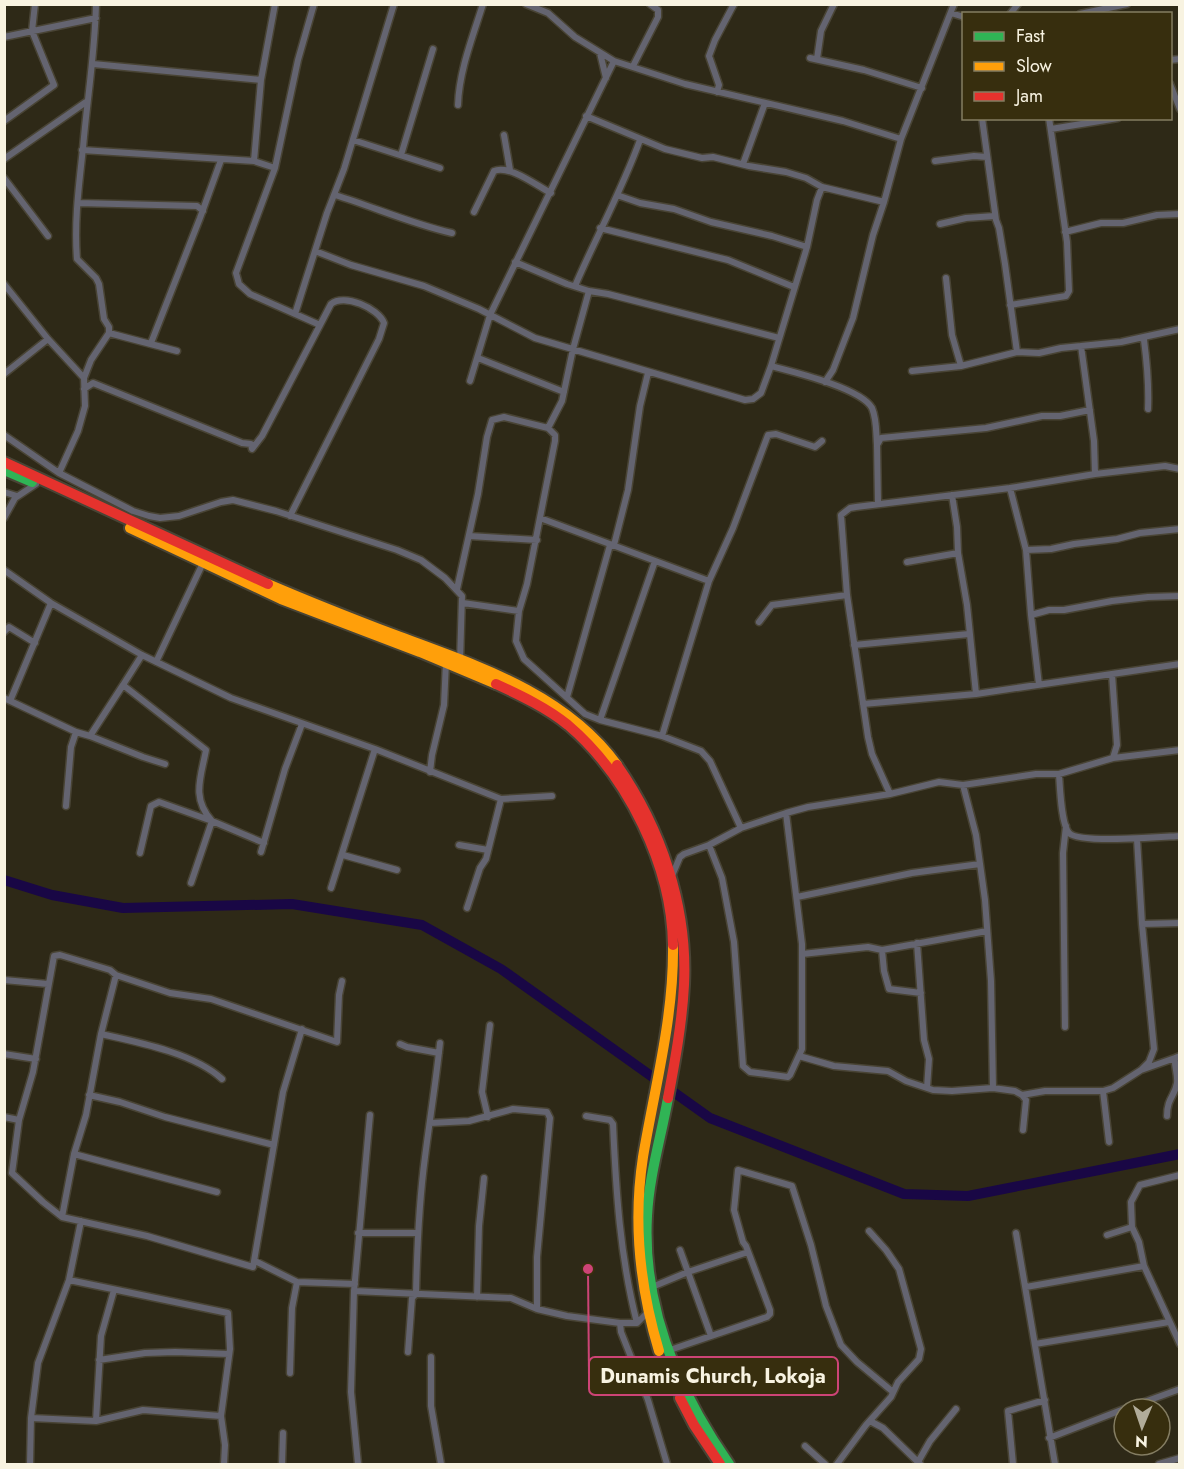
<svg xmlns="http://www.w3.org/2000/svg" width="1184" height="1469" font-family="Jost,sans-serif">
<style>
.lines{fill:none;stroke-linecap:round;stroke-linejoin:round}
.river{stroke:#190745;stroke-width:10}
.street-casing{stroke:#494435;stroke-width:9}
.fast-casing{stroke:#494435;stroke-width:14}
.slow-casing{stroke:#494435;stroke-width:14}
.jam-casing{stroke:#494435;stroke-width:14}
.street{stroke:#646470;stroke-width:6}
.fast{stroke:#30b455;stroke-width:10}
.slow{stroke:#ff9f0a;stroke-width:10}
.jam{stroke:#e5322d;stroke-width:10}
.leader{fill:none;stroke:#cd4476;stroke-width:2}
.callout-dot{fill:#cd4476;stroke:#372e0e;stroke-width:2}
.callout{fill:#372e0e;stroke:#cd4476;stroke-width:2}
.callout-label{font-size:20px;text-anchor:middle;font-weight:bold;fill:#f8f3e1}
</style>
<rect width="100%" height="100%" fill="#2e2917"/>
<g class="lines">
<path class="river" d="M4 880 52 895 123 908 292 904 422 925 501 969 710 1118 904 1194 968 1196 1180 1154"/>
<g class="street-casing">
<path id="street" d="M314 4 298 60 275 168 236 273 239 284 250 294 320 325
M526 4 548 13 575 37 614 61 685 84 843 121 901 139
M951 13 964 17
M1010 14 1018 4
M1080 14 1127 4
M4 37 96 18
M600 53 606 78
M810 58 864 70 922 88
M817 59 821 31 834 4
M1170 60 1180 59
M93 64 261 80
M633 66 658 17V10L650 4
M1170 84 1180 109
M717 92 719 85 709 56 715 40 734 4
M458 105C459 71 473 36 483 4
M586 116 665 149 702 158 713 157 749 166 786 172 806 178 822 187 884 202
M982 118 996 220 999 228 1005 264 1017 352
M4 121 54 85 32 31 35 4
M1051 129 1118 118
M504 135 510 170
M353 140 440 168
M82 150 254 161 275 168
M401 155 433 49
M4 159 86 102
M254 161 261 80 275 4
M935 161 974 156 987 157
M743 164 765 103
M4 178 48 236
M335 195C374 207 412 224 452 233
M617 195 640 203 674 209 711 222 772 236 807 247
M78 203 197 206 203 211
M474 212 494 171C509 164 537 186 551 193
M940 224 966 218 995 216
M600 228 728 260 794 287
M1065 232 1101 223H1123L1157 215 1180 214
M315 251 351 265 424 286 479 309 535 338 745 400 753 399 761 393 771 366 807 247 817 200 822 187
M515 262 567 284 589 291 608 294 779 338
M946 278 952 335 961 366
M4 284 48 339 84 378 85 406 78 431 59 473
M575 286C596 237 622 190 640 140
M1010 305 1066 296 1069 291 1067 242 1049 118
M295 314 327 213 344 169 394 4
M109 333 177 351
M1141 338 1144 340C1147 363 1149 386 1148 409
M151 343 200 218 221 160
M1081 346 1094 441 1095 474
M478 358 564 392
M771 366C794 372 861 388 872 408 877 420 876 433 877 445
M912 371 961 366 1017 352 1039 353 1061 348 1121 342 1180 329
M4 374 48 339
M84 378 91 360 109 333V327L104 319 99 284 96 278 77 259C74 222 79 185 83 148 87 100 95 53 96 4
M470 381 490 315 614 61
M825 382 833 370 853 318 873 235 884 202 901 139 954 4
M84 389 93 383 242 443 251 444 252 449 262 436 331 304C344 293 378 308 384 323L379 339 290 516
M548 428 562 401 573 349 589 291
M4 435 59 473 133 511 149 516 160 518 179 516 221 502 233 500 276 511 397 550 421 560 445 578 462 596 460 662
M1010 488 1026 550 1031 615 1039 685
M4 492 17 496
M952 495 957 527 958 553 967 605 976 694
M878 504 877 445 881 438 986 428 1042 416H1060L1090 410
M4 518 15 498 36 484
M540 518 709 581
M469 536 537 540
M614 545 628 490 640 406 648 373
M1026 550 1051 549 1074 544 1117 539 1140 533 1180 529
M907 562 958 553
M4 570 51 603 142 655 231 698 375 749 501 799 552 796
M457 589 478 494 487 437 492 420 504 417 548 428 555 435V441L527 584 519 611 516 641 524 659 585 714 600 720 662 736 701 751 710 761 741 828
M463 603 519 611
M1031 615 1049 610H1064L1112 601 1148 597 1180 596
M759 622 772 605 847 595
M4 632 9 627 35 643
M854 645 969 634
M142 655 123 685 206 750C201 777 191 798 212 821L191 883
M156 662 203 563
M1112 674 1117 745 1113 758
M567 697 610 545
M4 698 76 732 90 736 123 685
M10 701 51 603
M863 704 976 694 1180 664
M600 720 655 561
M90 736 143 757 165 764
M662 736 709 581 733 528 768 435 776 434 815 447 822 441
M430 772 432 755 444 705 446 662
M1059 774C1060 787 1061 824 1069 833 1079 844 1161 837 1180 836
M890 794 872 754 868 737 847 595 841 515 850 508 856 507 1010 488 1095 474 1165 466 1180 469
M66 806 71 747 76 732
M1137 839 1142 924 1154 1049 1149 1062 1141 1070
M459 845 488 850
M709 845 722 878 734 942 743 1066 750 1072 788 1077 790 1075 802 1049V944L786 813
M261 852 285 769 302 724
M140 853 151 806 159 802 212 821 264 843
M343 855 397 870
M671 878 680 857 684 854 709 845 741 828 786 813 808 807 890 794 939 782 963 785 1036 774H1059L1113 758 1180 750
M331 888 375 749
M797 897 912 873 980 864
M467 908 480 868 486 859 501 799
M1142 924 1180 923
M917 943 924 1040 929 1059 927 1088
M882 950 884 971 889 989 921 993
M802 954 868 947 882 950 987 931
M4 980 48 984
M1065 1027 1063 853 1066 826
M101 1034C137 1042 194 1053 222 1079
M400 1044 407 1047 439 1053
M4 1054 36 1059
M799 1056 834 1066 888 1071 906 1081 933 1090 952 1091 993 1088 991 981 985 900 976 835 963 785
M993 1088 1015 1091 1022 1095 1045 1091H1103L1113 1088 1141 1070 1175 1058
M1103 1091 1109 1142
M89 1095 120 1102 165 1117 274 1145
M1022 1095 1026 1100 1023 1130
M586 1116 610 1120 613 1124C616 1191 620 1257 637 1323
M1167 1116C1167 1098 1175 1096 1177 1083 1178 1074 1174 1066 1175 1058L1180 1056
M4 1117 19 1120
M488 1117 482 1092 490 1025
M430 1123 469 1121 513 1109 547 1112 550 1118 537 1257V1309
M74 1154 217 1192
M12 1173 19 1120 33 1072 54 956 60 955 110 970 116 975 170 993 211 999 337 1042 339 995 342 981
M12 1173 43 1202 62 1217 147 1236 253 1267 283 1092 302 1029
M62 1217 74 1154 86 1115 101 1034 116 975
M1132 1227 1131 1202 1140 1185 1180 1175
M358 1233H418
M1016 1233 1055 1464
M1107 1235 1132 1227 1139 1242 1144 1266 1180 1344
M680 1250 711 1336
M255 1261 297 1282 355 1284
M69 1280 228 1313 230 1349 221 1416 225 1445 224 1464
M652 1287 688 1272 748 1252
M1026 1287 1144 1266
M354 1291 370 1115
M477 1297 479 1226 484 1178
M620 1323 621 1332 648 1400 667 1464
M1035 1344 1169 1322
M667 1351 767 1317 770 1314V1310L746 1246 743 1242 734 1210 738 1170 792 1186 811 1245 826 1306 841 1345 857 1362 893 1392
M408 1352 412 1298 416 1294C417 1248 419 1202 425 1157 430 1118 436 1081 440 1043
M431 1357V1406L441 1464
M99 1360 145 1353 175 1352 229 1354
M290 1373 292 1308 297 1282
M1125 1409 1180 1389
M31 1418 96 1421 143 1410 221 1416
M96 1421 101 1336 114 1290
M870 1421 883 1428 920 1464
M1049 1438 1124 1409
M805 1446 825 1464
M918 1462 930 1441 956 1409
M30 1464 31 1418 38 1363 69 1280 81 1221
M282 1464 283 1433
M358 1464 351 1392 354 1291 511 1298 537 1309 567 1316 620 1323H637L648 1312
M837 1464 866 1425 891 1397 898 1382 919 1359 921 1349 899 1269 886 1250 869 1231
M1013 1464 1008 1411 1045 1400
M1159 1464 1180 1458"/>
</g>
<g class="fast-casing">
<path id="fast" d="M4 470 32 482
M668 1098C661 1137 649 1176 647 1216 642 1307 678 1391 729 1464"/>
</g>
<g class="slow-casing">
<path id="slow" d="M130 528 281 599 420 652 496 684
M268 584C310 602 353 619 395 635 475 665 565 693 617 765
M659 1351C640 1288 633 1222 643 1157 655 1086 674 1017 673 945"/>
</g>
<g class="jam-casing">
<path id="jam" d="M4 462 268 584
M496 684C522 696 547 708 568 725 628 776 672 866 673 945
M617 765C661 828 688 907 684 985 682 1023 675 1061 668 1098
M680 1398 694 1425 720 1464"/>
</g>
<use href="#street" class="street"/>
<use href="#fast" class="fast"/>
<use href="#slow" class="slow"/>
<use href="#jam" class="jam"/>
</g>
<path class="leader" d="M588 1269L589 1376"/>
<circle class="callout-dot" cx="588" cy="1269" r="6"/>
<rect class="callout" x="589" y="1357" width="249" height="38" rx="6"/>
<g class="callout-label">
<text x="713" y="1383">Dunamis Church, Lokoja</text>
</g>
<rect width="1184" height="1469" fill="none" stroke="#f8f3e1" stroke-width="12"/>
<rect x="962" y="12" width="210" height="108" fill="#372e0e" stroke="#847d62" stroke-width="1.5"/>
<rect x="974" y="32" width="30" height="9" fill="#30b455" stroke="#847d62" stroke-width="1.5"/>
<text x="1016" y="42" font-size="18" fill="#f8f3e1">Fast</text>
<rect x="974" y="62" width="30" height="9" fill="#ff9f0a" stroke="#847d62" stroke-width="1.5"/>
<text x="1016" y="72" font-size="18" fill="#f8f3e1">Slow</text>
<rect x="974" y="92" width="30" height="9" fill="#e5322d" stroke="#847d62" stroke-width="1.5"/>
<text x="1016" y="102" font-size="18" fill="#f8f3e1">Jam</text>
<g transform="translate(1142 1427) rotate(182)"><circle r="28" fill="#372e0e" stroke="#847d62" stroke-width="1.5"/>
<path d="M0-4.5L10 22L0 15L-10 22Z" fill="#b1ac9a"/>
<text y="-9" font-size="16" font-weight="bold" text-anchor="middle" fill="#f8f3e1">N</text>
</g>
</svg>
